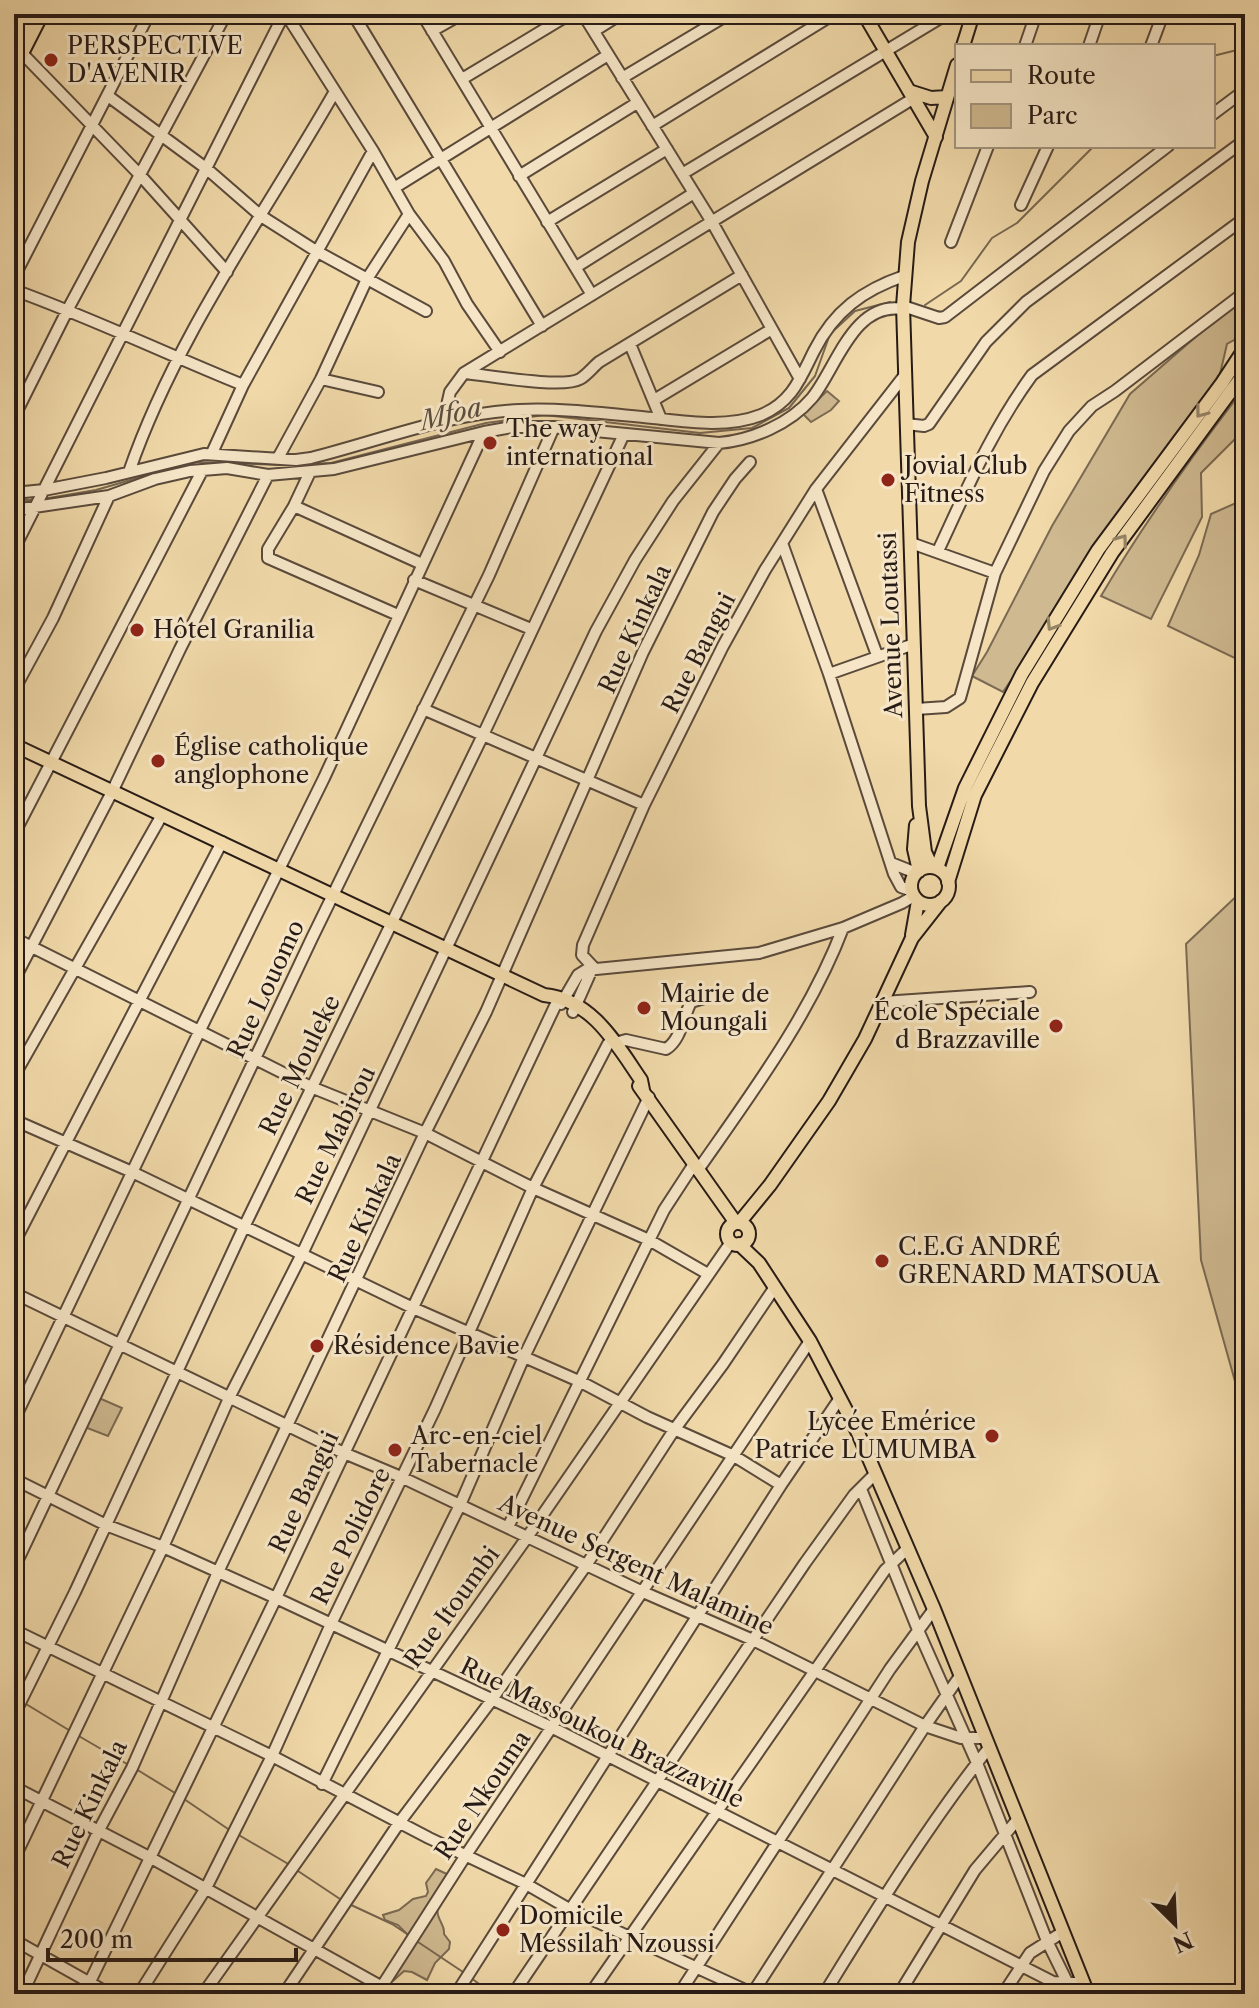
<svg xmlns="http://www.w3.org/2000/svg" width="1259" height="2008" font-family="'Libre Caslon Text',serif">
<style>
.green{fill:#cfb990;stroke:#7b6a53;stroke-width:2}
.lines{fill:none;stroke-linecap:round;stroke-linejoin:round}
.stream{stroke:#776650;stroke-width:2}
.minor-casing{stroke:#5a4a3b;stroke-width:14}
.major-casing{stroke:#271b16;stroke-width:16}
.minor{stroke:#f6e6c7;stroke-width:10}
.major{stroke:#f1d9a9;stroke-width:12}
.oneway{stroke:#968467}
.poi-dot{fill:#8f2418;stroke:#f6e6c7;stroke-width:3}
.labels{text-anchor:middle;stroke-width:6;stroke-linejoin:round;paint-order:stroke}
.poi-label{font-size:24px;fill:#271b16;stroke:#f6e6c7;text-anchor:start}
.street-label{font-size:24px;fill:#271b16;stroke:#f6e6c7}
.water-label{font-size:26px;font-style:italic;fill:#5c4d3d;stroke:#f6e6c7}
</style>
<rect width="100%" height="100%" fill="#f1d9a9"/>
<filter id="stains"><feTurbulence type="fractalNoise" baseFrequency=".0025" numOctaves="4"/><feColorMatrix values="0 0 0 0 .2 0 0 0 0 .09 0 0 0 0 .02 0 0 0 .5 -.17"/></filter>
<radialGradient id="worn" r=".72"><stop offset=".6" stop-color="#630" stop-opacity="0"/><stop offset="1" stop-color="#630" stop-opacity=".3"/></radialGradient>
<path class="green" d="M1245 299V334L1227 344 1220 374 1003 692 972 676 987 652 1052 526 1130 394 1199 334Z
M827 391 839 401 831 410 811 422 803 414Z
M1245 394V429L1201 473 1202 517 1151 619 1101 596C1142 526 1187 463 1236 399Z
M1245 499V663L1168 626 1199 555 1211 514Z
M1245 888V1417L1201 1260 1186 944Z
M99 1398 122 1408 108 1436 82 1426Z
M436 1869 449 1875C443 1886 435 1901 438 1915 440 1923 445 1926 444 1934L450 1942 449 1949 435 1963 427 1980 412 1972 404 1971 394 1980 393 1975 414 1941 398 1925 385 1920 383 1915 399 1910 413 1899 426 1896 428 1892 426 1883Z"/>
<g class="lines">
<path class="stream" d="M1213 56 1245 48
M925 305 961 281 992 238 1017 223 1094 146
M43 499 96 490 193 462 284 465 331 463 486 423 545 415 700 433 752 428 789 408 815 376 830 334 855 311 890 302
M14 500H32
M26 1704 72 1732
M77 1735 127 1764
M136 1769 175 1793
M184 1799 231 1831
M237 1834 290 1865
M295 1869 343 1901
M349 1904 392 1924 410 1936
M415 1940 463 1972
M471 1978 493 1994"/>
<g class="minor-casing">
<path id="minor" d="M286 14 373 151 409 214 444 261 467 304 500 352
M353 14 542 326
M422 14 592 295
M583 14 712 222 800 379
M432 31 462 14
M594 31 621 14
M1025 46 1036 14
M1089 46 1100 14
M1151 46 1163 14
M17 48 140 175 227 272
M622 78 729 14
M462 79 570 14
M108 96 207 169 261 216 316 251 426 311
M1213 114 1245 90
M652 126 834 14
M682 174 947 14
M519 176 637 103
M394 188 608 55
M1021 205 1048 146
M547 222 667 149
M951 242 988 146
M576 267 694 193
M14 277 149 14
M14 290C92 318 166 354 243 385
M903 306 939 318 945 317 1168 146
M630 344 661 419
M464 373C487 375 562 389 580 379 587 375 593 367 599 362L742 275
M321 379 378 392
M654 400 772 329
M14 417 68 309 226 14
M443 423 450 392 464 373 919 95
M906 424 924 426 929 424 986 342 1026 302 1245 140
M212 453 243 385 373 151
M278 458 321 379 367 279 409 214
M129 472C176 336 263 217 334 93
M310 472 294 506 268 549V558L398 615
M816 489 877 655
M14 493 44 490 106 478 204 454 296 460 311 458C379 441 449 413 519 410 564 408 608 414 653 418 688 422 728 428 761 415 792 402 800 379 814 351 834 311 863 290 904 276
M294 506 422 564
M14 510 109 496 155 479 190 471 227 468 268 475 334 469 484 432 512 427H554L719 443C752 440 790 424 812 398 836 369 853 301 903 309
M782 543 829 674 894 874 901 887 912 891
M911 543 995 573
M14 549 284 14
M938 551C967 489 991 431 1032 375L1245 218
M414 580 531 629
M829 674 914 644
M14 690 53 618 109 496
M423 709 644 805
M916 709 946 707 960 698 995 573 1044 471 1069 431 1092 406 1115 391 1245 292
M14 834 202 471
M891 863 916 873
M14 938 311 1087 425 1133 533 1188 649 1240 708 1274
M595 969 582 955 583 945 644 805 723 646 765 570 816 489 904 376
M14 980 112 792 180 649 268 475
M883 1002 1030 992
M561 1004 578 975 586 970 759 953 843 928 902 903 914 896
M573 1012 592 969
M615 1043 626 1040 666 1049C681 1040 683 1017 691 1002L711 996
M14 1076 162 815
M14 1120 132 1172 413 1308 581 1382 647 1417 734 1456 781 1485
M698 1170C751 1094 810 1015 843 928
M14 1243C83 1109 152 976 222 842
M14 1293 344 1453 401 1477 643 1592 753 1640 925 1726 961 1738H984
M14 1420 200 1030 324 778 484 432
M14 1479 106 1525 163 1547 276 1598 553 1728 1053 1982 1083 1983
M861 1489 918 1630 977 1763 1047 1941 1073 1994
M508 1527 664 1210 694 1164
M14 1568 312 938 489 575 554 427
M14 1630 272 1756 429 1838 526 1884 571 1910 754 1994
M14 1715 75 1592 244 1227 483 735 624 434
M322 1784 460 1505 524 1357 649 1097
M14 1787 151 1858 395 1994
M14 1859 163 1547 230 1396 302 1254 596 631 635 560 673 501 719 443
M14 1940 110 1994
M22 1994 99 1830 132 1768 218 1572 425 1133 486 1012 643 652 713 512 735 479 750 462
M84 1994 276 1598 556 1004
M139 1994 206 1888 272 1756 331 1624 435 1409 533 1188 608 1044
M203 1994 528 1536 731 1242
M284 1994 399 1823 491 1701 587 1564 674 1430 723 1364 775 1287
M377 1994 466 1855 810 1341
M456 1994 781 1485 840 1398
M513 1994 805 1563 854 1495 875 1474
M590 1994 885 1570 908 1548
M679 1994 890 1669 934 1609
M752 1994 925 1726 960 1676
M824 1994C876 1910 927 1826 988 1749
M899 1994 975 1870 1018 1819
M1003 1994 1030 1953 1063 1932"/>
</g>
<g class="major-casing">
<path id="major" d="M864 14 936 137
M963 46 973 14
M14 49 32 14
M14 69 42 14
M909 91 931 98 947 97
M14 745 544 995C592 999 617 1045 641 1080L643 1090
M916 825 914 849 919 871
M932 867 925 852 919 806 903 306 908 242 922 181 957 65
M911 886a19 19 0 1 1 38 0a19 19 0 1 1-38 0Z
M937 868 965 788 1022 674 1098 550 1222 383 1245 348
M948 882 975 795 1032 683 1112 553 1245 372
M912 935 918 901
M639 1086 736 1223
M739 1223 770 1185 829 1101 865 1039 912 938 941 901
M727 1234a11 11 0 1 1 22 0a11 11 0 1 1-22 0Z
M739 1244 759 1263 810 1341 858 1433 934 1609 1088 1994"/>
</g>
<use href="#minor" class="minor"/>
<use href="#major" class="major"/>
</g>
<defs><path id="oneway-chevron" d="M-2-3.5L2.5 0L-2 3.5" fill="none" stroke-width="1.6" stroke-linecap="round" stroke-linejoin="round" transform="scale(2)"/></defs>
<g class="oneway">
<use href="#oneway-chevron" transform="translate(1201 412) rotate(127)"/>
<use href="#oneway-chevron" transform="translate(1122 540) rotate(-54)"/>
<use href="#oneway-chevron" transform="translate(1052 625) rotate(122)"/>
</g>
<g class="poi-dot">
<circle cx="51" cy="60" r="8"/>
<circle cx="490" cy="443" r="8"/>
<circle cx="888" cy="480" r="8"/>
<circle cx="137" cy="630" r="8"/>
<circle cx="158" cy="761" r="8"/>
<circle cx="644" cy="1008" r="8"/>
<circle cx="1056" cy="1026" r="8"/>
<circle cx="882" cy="1261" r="8"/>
<circle cx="317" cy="1346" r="8"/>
<circle cx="992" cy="1436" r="8"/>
<circle cx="395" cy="1450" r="8"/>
<circle cx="503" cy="1930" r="8"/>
</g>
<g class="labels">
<g class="poi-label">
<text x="67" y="54">PERSPECTIVE<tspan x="67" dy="28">D'AVENIR</tspan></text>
<text x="506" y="437">The way<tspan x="506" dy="28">international</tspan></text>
<text x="904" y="474">Jovial Club<tspan x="904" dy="28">Fitness</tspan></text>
<text x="153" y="638">Hôtel Granilia</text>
<text x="174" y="755">Église catholique<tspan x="174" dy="28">anglophone</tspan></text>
<text x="660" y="1002">Mairie de<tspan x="660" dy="28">Moungali</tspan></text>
<text x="1040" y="1020" text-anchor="end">École Spéciale<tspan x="1040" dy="28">d Brazzaville</tspan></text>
<text x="898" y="1255">C.E.G ANDRÉ<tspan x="898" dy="28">GRENARD MATSOUA</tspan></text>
<text x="333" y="1354">Résidence Bavie</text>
<text x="976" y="1430" text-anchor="end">Lycée Emérice<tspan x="976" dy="28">Patrice LUMUMBA</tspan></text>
<text x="411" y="1444">Arc-en-ciel<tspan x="411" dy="28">Tabernacle</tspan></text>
<text x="519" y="1924">Domicile<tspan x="519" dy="28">Messilah Nzoussi</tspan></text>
</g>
<g class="street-label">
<text transform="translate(891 625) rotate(-92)" y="8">Avenue Loutassi</text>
<text transform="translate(635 629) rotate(-65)" y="8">Rue Kinkala</text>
<text transform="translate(699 653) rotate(-63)" y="8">Rue Bangui</text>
<text transform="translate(266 989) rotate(-65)" y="8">Rue Louomo</text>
<text transform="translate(300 1065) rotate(-64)" y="8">Rue Mouleke</text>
<text transform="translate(336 1135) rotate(-64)" y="8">Rue Mabirou</text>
<text transform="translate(365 1218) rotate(-65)" y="8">Rue Kinkala</text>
<text transform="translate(304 1492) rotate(-65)" y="8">Rue Bangui</text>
<text transform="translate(351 1536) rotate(-64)" y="8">Rue Polidore</text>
<text transform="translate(636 1565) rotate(25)" y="8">Avenue Sergent Malamine</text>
<text transform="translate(452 1607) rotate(-54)" y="8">Rue Itoumbi</text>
<text transform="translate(602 1733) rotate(26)" y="8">Rue Massoukou Brazzaville</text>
<text transform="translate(483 1795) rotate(-56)" y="8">Rue Nkouma</text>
<text transform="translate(90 1804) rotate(-64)" y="8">Rue Kinkala</text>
</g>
<g class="water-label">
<text transform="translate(451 414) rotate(-14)" y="9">Mfoa</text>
</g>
</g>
<rect width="1259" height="2008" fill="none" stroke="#f1d9a9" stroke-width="48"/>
<rect x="16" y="16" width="1227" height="1976" fill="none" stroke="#271b16" stroke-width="4"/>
<rect x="24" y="24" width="1211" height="1960" fill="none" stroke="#271b16" stroke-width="2"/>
<rect x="955" y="44" width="260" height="104" fill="#f6e6c7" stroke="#a39580" stroke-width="2"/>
<rect x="971" y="70" width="40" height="12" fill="#f1d9a9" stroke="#a39580" stroke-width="2"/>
<text x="1027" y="84" font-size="24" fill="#271b16">Route</text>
<rect x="971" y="104" width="40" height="24" fill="#cfb990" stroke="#a39580" stroke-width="2"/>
<text x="1027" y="124" font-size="24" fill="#271b16">Parc</text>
<g transform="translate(1175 1924) rotate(156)" stroke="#f6e6c7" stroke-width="6" paint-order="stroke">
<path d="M0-6L14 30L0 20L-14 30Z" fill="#271b16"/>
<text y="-12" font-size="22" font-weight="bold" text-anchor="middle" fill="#271b16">N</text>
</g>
<path d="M48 1948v12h248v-12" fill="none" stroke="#271b16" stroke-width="4"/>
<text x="60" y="1948" font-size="24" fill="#271b16" stroke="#f6e6c7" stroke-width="6" paint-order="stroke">200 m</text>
<rect width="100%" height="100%" filter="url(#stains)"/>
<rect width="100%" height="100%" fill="url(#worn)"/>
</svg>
